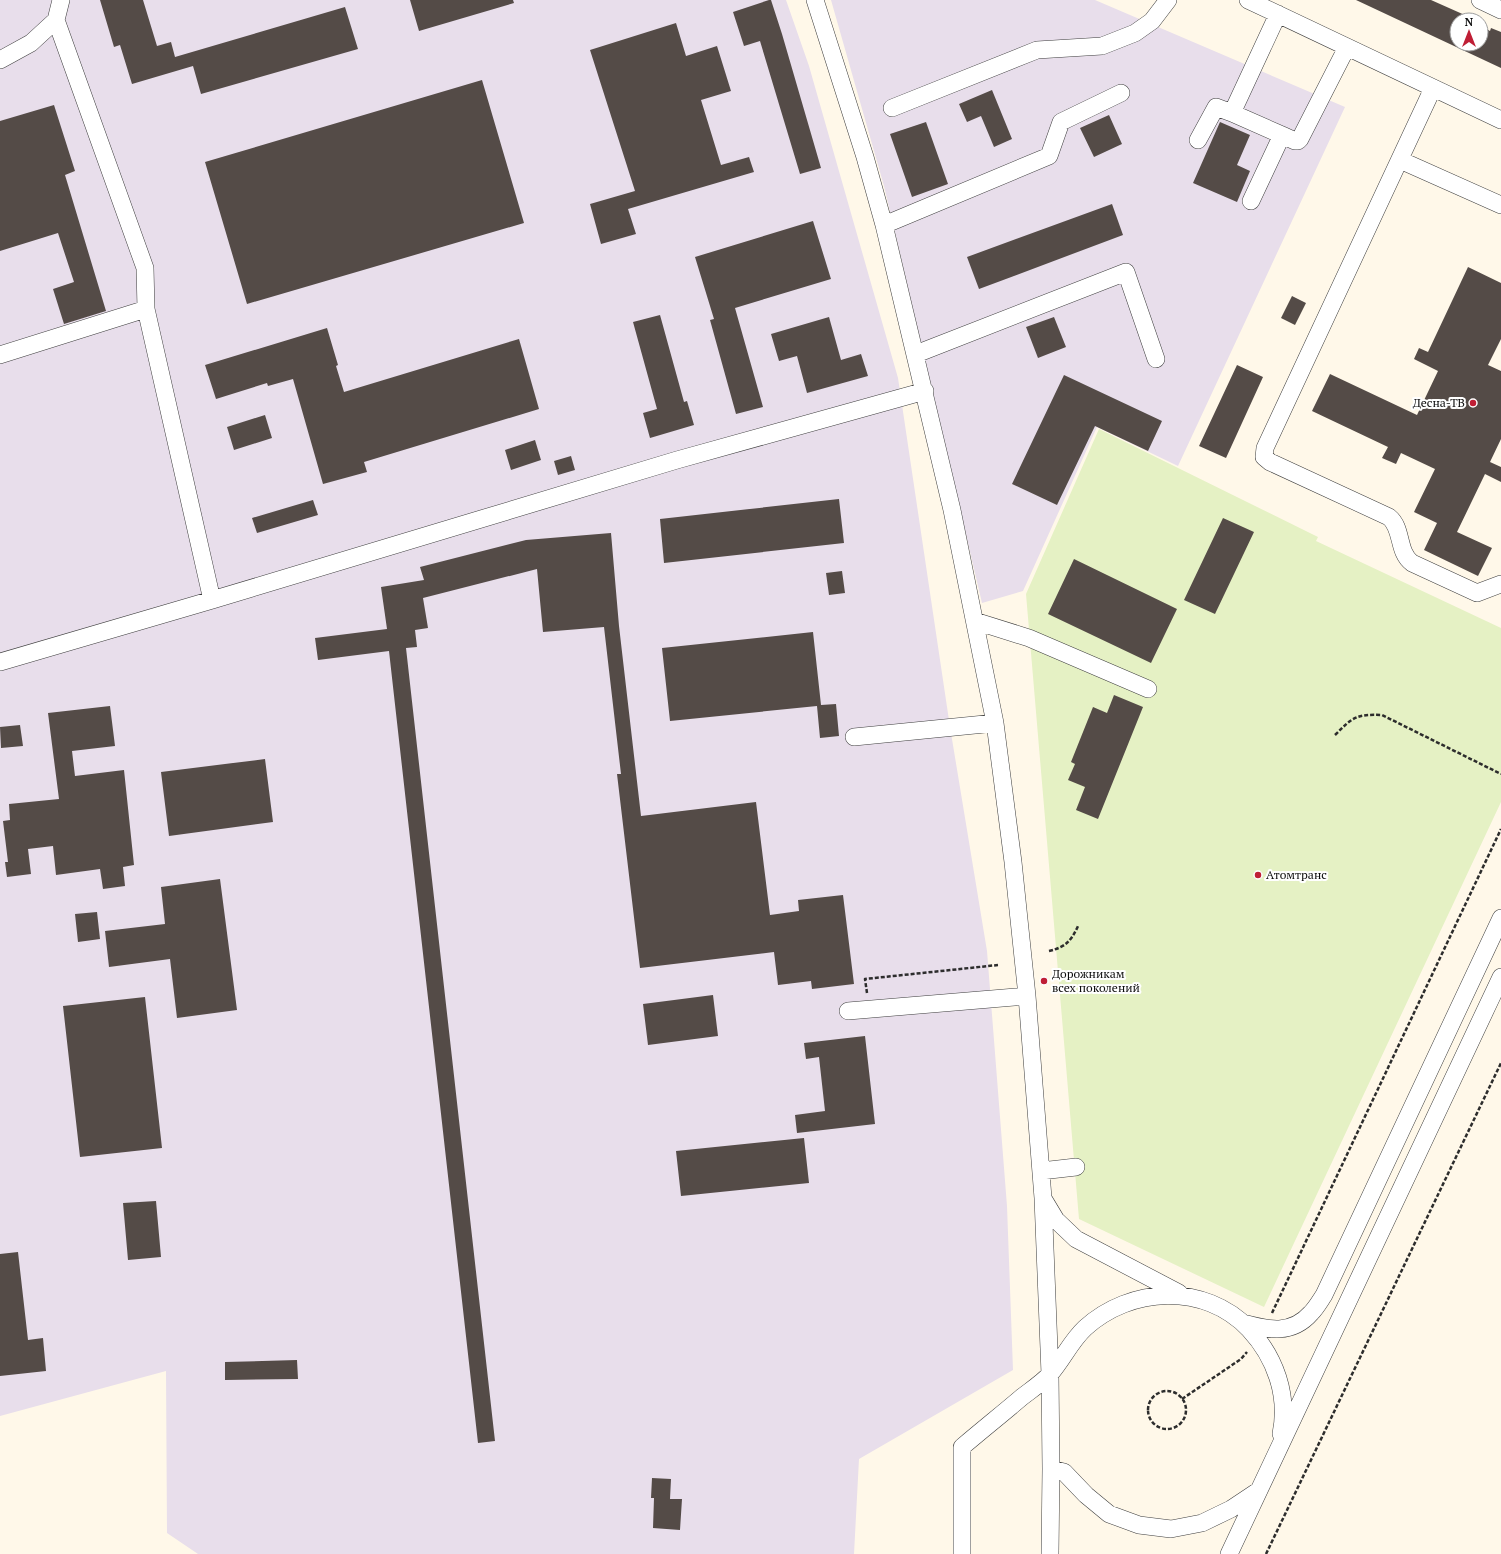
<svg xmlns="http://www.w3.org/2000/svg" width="1501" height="1554" font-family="'PT Serif',serif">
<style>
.industrial{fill:#e8deeb}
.pitch{fill:#e5f1c4}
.building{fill:#544b47}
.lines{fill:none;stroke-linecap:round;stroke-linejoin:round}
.minor-casing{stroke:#3e3e3e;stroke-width:18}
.path{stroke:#2d2d2d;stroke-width:2.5;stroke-dasharray:4 2;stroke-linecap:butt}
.minor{stroke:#fff;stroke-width:17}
.poi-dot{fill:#bf1e35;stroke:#fff;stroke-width:1.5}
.labels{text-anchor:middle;stroke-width:4;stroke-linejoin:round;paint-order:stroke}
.poi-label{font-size:12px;fill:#0b0b0b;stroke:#fff;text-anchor:start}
</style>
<rect width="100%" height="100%" fill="#fff8e9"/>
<path class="industrial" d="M0 0H786L809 66 898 378 950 727 987 951 1007 1206 1013 1370 859 1459 854 1554H198L167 1533 166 1371 0 1416Z
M831 0H1095L1345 107 1178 466 1097 427 1023 591 982 603 884 186Z"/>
<path class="pitch" d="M1099 429 1318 537 1316 541 1501 628V802L1264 1307 1079 1219 1026 594Z"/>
<path class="building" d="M100 0H143L157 46 171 42 175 57 345 7 358 49 201 94 193 66 132 84 120 45 114 47Z
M410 0H513L514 3 419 31Z
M769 0H771L782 34 821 168 800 174 760 41 744 46 733 12Z
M1356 0H1431L1467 16 1466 19 1468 20H1457V44H1481V26L1490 31 1491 28 1501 32V68Z
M676 23 686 56 717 46 731 91 701 100 721 165 749 157 754 172 628 209 636 234 601 244 590 204 635 191 590 50Z
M482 80 524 223 247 304 205 162Z
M992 90 1012 139 994 147 981 116 967 122 959 104Z
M54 105 75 171 65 175 106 311 64 324 53 289 74 282 58 233 0 251V121Z
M1109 115 1122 144 1094 157 1080 128Z
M926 122 948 184 912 197 890 134Z
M1220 122 1250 135 1237 165 1250 171 1237 202 1193 183Z
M1112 204 1123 235 979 289 967 257Z
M813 221 831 279 735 308 763 407 736 414 710 320 714 319 695 257Z
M1468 267 1501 283V339L1488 365 1501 371V439L1490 462 1501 467V482L1485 474 1457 532 1492 548 1478 576 1424 550 1437 523 1414 512 1435 469 1401 453 1396 464 1382 458 1388 447 1312 411 1330 374 1417 415 1438 371 1414 359 1419 348 1428 352Z
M1292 296 1306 303 1295 325 1281 318Z
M660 315 684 402 687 401 694 425 650 438 643 413 657 409 633 322Z
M829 317 841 360 861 354 868 376 807 393 797 356 779 361 771 334Z
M1054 317 1066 347 1038 358 1026 327Z
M327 328 338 365 336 366 344 392 519 339 539 409 364 462 367 472 323 484 293 379 268 386 267 383 216 399 205 365Z
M1237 365 1263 377 1226 458 1199 446Z
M1064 375 1162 421 1148 451 1095 426 1057 505 1012 484Z
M265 415 272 438 234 450 227 427Z
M535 440 541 460 511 470 505 450Z
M571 456 575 470 558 475 554 461Z
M839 499 844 543 664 563 660 519Z
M313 500 318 515 257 533 252 518Z
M1223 518 1254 532 1215 614 1184 600Z
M611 533 619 626 641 816 756 802 770 915 799 911 798 900 843 895 854 984 812 989 811 981 778 985 774 952 640 968 617 774H621L604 627 543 632 537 569 423 598 428 628 415 630 417 647 406 648 495 1441 478 1443 389 651 318 660 315 638 387 629 381 587 424 580 420 567 526 540Z
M1074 559 1177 609 1151 663 1048 614Z
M842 571 845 593 829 595 826 573Z
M813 632 821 705 836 704 839 736 820 738 817 706 670 721 662 648Z
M1114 695 1143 707 1098 819 1076 810 1085 787 1068 780 1075 764 1071 762 1093 707 1107 713Z
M110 706 115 746 72 751 75 776 124 770 134 865 123 867 125 886 103 889 100 869 56 875 53 846 28 849 31 874 7 877 5 862H8L3 821 10 820 9 804 59 799 48 713Z
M20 725 23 746 1 748 0 727Z
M265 759 273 822 169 836 161 772Z
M220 879 237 1010 177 1018 170 959 109 967 105 931 165 924 161 887Z
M97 912 100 939 78 942 75 914Z
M713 995 718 1036 648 1045 643 1004Z
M145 997 162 1148 80 1157 63 1006Z
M865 1036 875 1124 797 1133 795 1115 825 1111 819 1057 806 1059 804 1043Z
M804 1138 809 1183 681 1196 676 1151Z
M156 1201 161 1257 128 1260 123 1203Z
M18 1252 28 1340 43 1338 46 1371 0 1376V1254Z
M297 1360 298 1379 225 1380V1362Z
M652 1478 671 1479 670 1499H682L680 1530 653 1528 654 1498H651Z"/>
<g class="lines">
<g class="minor-casing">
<path id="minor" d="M815 0 865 157 884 225 952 510 995 723 1013 862 1027 996 1043 1198 1050 1374 1051 1469 1050 1554
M1248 0 1501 120
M1480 0 1501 10
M56 20 145 268 146 309 212 600
M0 60 31 43 56 20 61 0
M1433 88 1265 448 1264 457 1270 462 1389 517C1403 528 1397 552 1412 563L1477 593 1501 584
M892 108 1037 50 1102 46 1135 33 1152 21 1168 0
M1282 135 1295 141H1298L1300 139 1347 47
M1198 140 1216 107 1232 113
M1400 160 1501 205
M1251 201 1282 135 1232 113 1278 14
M884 225 1049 156 1061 122 1121 93
M916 354 1126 272 1156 359
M0 355 146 309
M975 621 1029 638 1148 689
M0 662 212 600 677 460 925 391
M854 737 995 723
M848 1011 1027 996
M1041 1171 1076 1167
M1044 1200 1056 1220 1076 1239 1179 1293
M1243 1323C1268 1330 1292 1335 1311 1313 1316 1308 1320 1301 1324 1295L1501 918
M1051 1469 1064 1472 1086 1495 1109 1514 1139 1525 1171 1529 1202 1523 1231 1509 1258 1491
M962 1554V1447C982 1430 1002 1414 1022 1397 1031 1390 1043 1382 1050 1374 1063 1359 1071 1341 1085 1328 1130 1287 1204 1282 1249 1329 1275 1357 1289 1395 1281 1434
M1229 1554 1501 977"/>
</g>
<path class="path" d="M1335 735C1353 717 1356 714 1382 715L1501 774
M1049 951C1066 947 1071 941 1078 926
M867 993 865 979 998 965
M1272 1313 1501 829
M1148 1410a19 19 0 1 1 38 0a19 19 0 1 1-38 0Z
M1182 1399 1241 1359 1247 1352
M1266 1554 1501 1063"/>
<use href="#minor" class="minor"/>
</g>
<g class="poi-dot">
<circle cx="1473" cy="403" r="4"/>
<circle cx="1258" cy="875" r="4"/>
<circle cx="1044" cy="981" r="4"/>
</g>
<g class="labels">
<g class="poi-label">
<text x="1465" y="407" text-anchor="end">Десна-ТВ</text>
<text x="1266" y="879">Атомтранс</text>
<text x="1052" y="978">Дорожникам<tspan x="1052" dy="14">всех поколений</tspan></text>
</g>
</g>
<g transform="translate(1469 32)"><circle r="19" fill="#ffffff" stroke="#9d9d9d"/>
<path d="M0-3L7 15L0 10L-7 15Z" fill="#bf1e35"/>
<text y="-6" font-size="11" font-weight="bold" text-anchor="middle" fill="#0b0b0b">N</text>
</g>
</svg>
